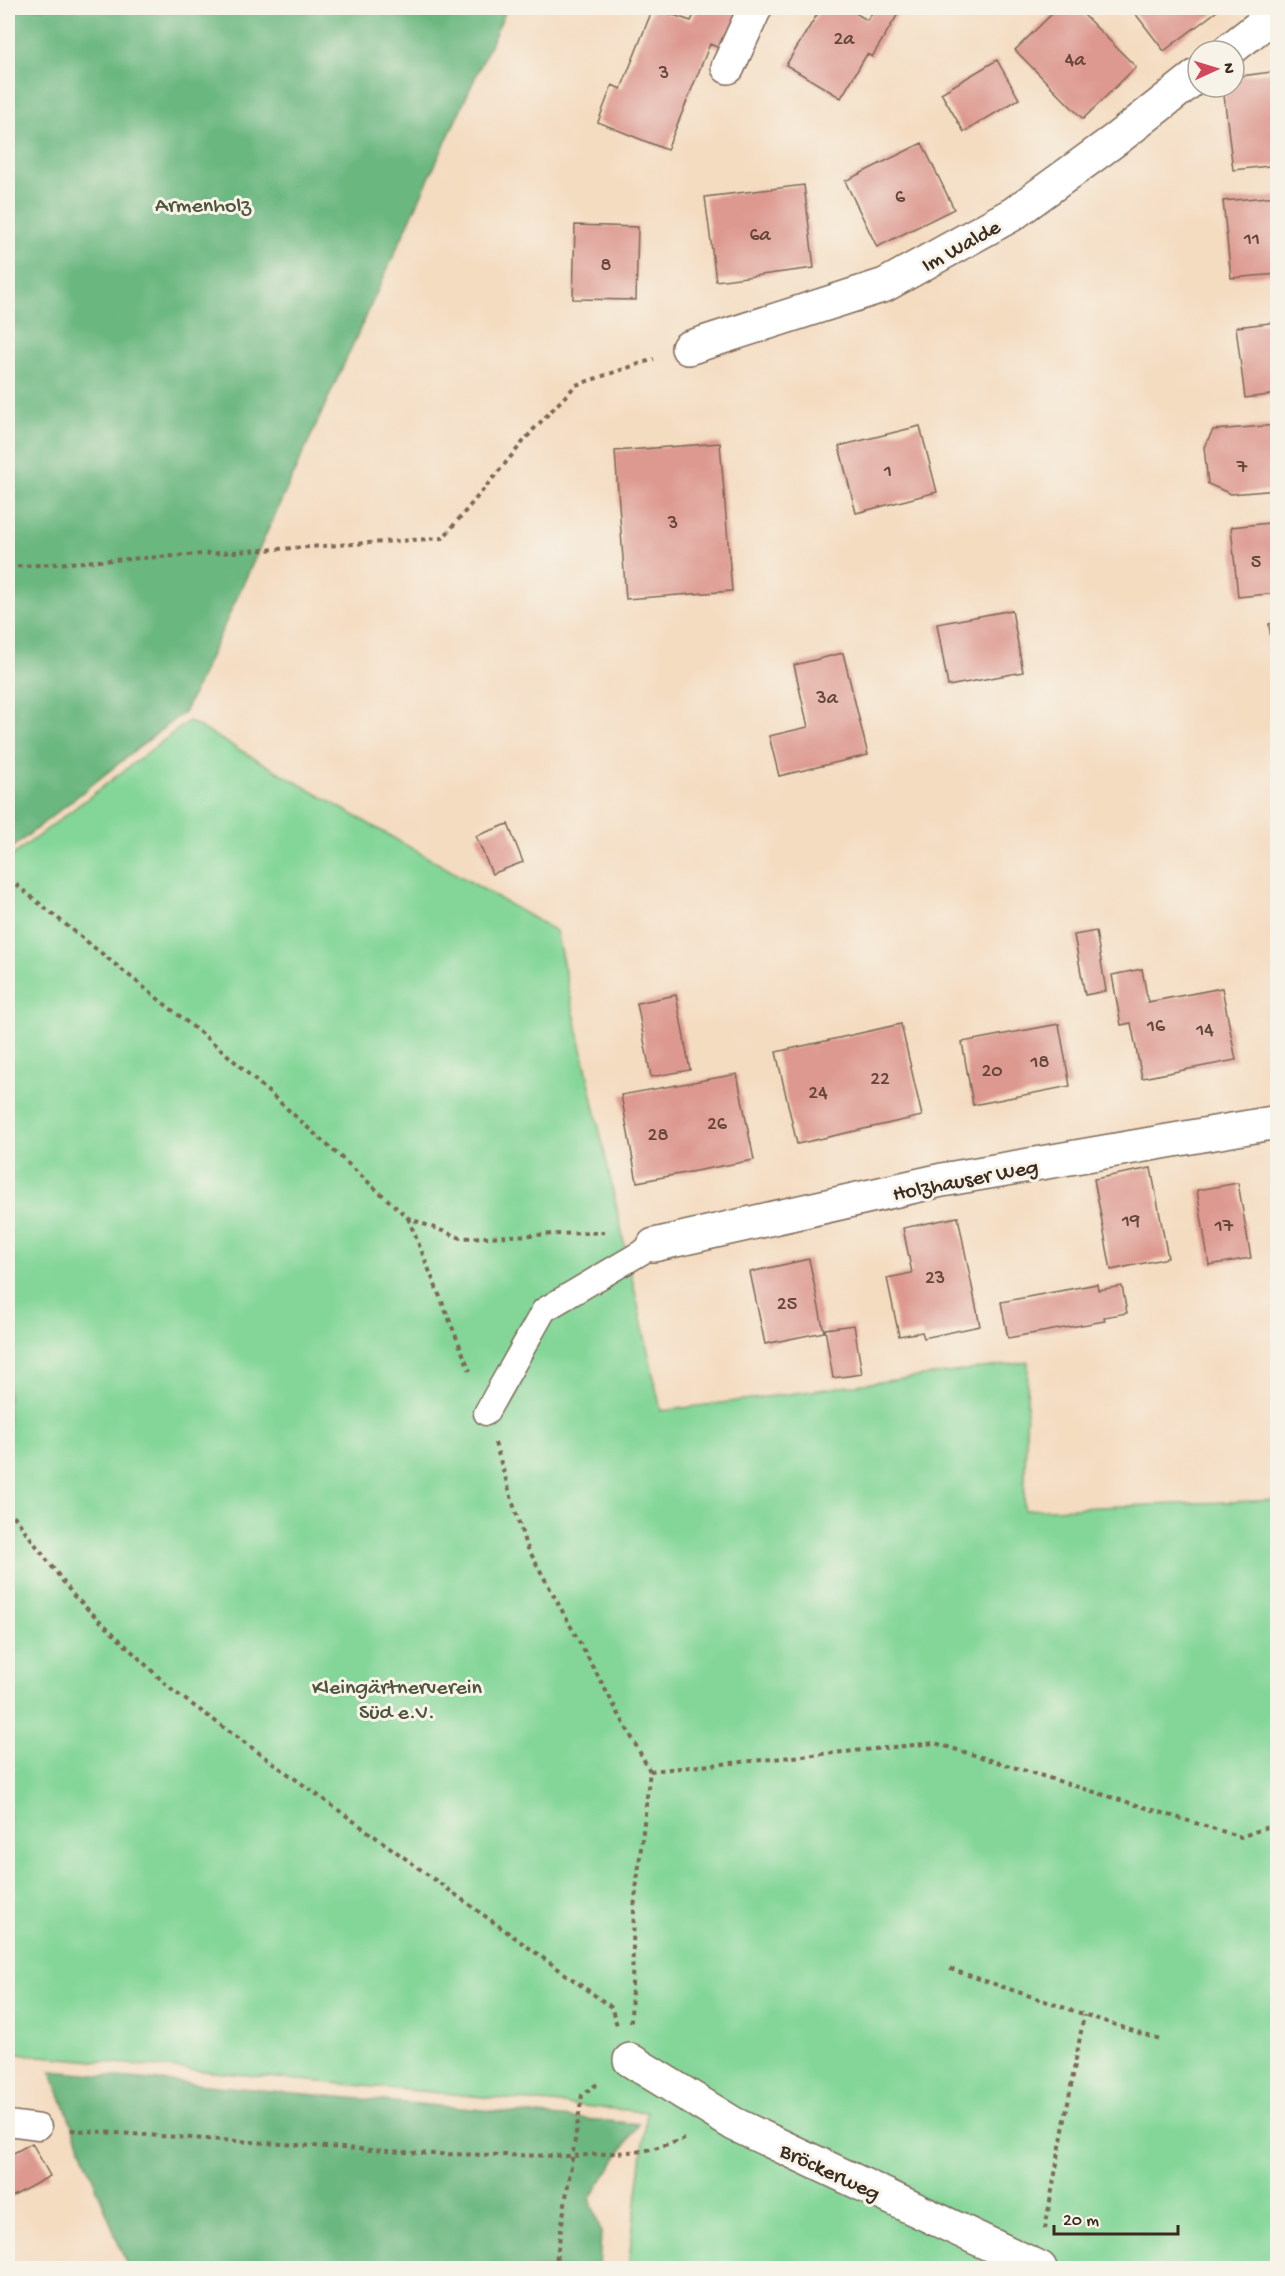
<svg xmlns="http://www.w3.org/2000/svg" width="1285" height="2276" font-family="'Gochi Hand',sans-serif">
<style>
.green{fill:#83d698;stroke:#5f805b;stroke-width:1.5}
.forest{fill:#6ab780;stroke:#52704f;stroke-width:1.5}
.building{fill:#dd988f}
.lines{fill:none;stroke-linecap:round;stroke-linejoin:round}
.lane-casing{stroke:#7c6857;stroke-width:27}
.street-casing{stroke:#7c6857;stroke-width:36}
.path{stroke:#7c6857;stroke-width:4;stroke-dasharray:4.5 4.5;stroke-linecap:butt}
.lane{stroke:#fff;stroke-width:24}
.street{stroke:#fff;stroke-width:33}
.labels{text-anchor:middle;stroke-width:6;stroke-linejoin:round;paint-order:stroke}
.number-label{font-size:20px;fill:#64463a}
.park-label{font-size:22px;fill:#4d553c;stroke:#f7f3e8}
.street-label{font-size:22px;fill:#3b2a1e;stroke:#f7f3e8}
</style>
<rect width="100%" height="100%" fill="#f7f3e8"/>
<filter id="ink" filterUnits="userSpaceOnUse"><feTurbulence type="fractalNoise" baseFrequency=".0167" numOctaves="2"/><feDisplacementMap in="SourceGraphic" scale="12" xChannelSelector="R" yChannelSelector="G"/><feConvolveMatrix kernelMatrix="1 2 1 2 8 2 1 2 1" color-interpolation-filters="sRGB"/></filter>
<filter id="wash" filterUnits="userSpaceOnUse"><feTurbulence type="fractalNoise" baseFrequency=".008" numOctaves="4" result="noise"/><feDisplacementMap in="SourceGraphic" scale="24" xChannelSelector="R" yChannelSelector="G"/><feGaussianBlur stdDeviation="1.35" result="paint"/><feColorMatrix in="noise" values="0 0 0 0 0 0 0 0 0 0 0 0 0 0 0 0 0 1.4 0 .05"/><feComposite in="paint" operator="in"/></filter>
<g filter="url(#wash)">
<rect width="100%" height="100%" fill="#f4dcc1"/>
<path class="green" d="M189 721 556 931 661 1411 1028 1362 1024 1510 1277 1500V2268H628L647 2112 8 2053V859Z"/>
<path class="forest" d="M8 8H507L185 711 8 851Z
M51 2071 639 2124 590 2198 601 2232 599 2268H128Z"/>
<g id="blocks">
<path class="building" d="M653 8 691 21 697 8H726L746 16 731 53 710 44 667 150 598 122 612 85 621 89Z
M821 8H847L867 20 875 8H898L901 9 872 57 867 54 841 98 786 65Z
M1058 8H1077L1136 67 1083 119 1015 50Z
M1131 8H1221L1164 51Z
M997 60 1019 99 964 132 941 93Z
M1271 72 1278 128V165L1233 170 1223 87H1234V77Z
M922 143 954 209 877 247 845 181Z
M804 185 814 268 716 281 705 197Z
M1278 196V274L1231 278 1223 201Z
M575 225 638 227 636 300 573 299Z
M1278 322V394L1245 398 1236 327Z
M1278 425V490L1231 494 1208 484 1204 447 1213 430Z
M920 426 937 492 856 513 839 446Z
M720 443 732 591 626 599 615 451Z
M1278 522V593L1238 597 1231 527Z
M1012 610 1023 672 948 686 937 624Z
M1278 623V681H1276L1269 624Z
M843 653 868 755 779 776 769 736 808 727 794 665Z
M508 824 523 862 492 874 476 836Z
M1096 931 1106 991 1085 995 1074 935Z
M1142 969 1148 1002 1222 988 1236 1060 1142 1078 1131 1023 1121 1025 1112 975Z
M676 995 690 1070 651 1077 637 1003Z
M901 1024 922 1116 797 1144 776 1052Z
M1059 1024 1070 1086 973 1105 962 1042Z
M737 1074 754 1160 637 1182 621 1095Z
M1151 1168 1168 1258 1111 1270 1094 1179Z
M1238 1183 1251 1258 1209 1265 1197 1190Z
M958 1217 980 1326 924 1338 922 1332 899 1336 887 1278 912 1273 903 1228Z
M809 1259 824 1332 765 1344 750 1272Z
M1097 1284 1098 1290 1122 1286 1127 1313 1104 1317 1105 1321 1008 1338 1001 1302Z
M854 1325 862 1374 833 1378 825 1329Z
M32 2143 50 2176 8 2199V2156Z"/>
</g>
</g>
<g filter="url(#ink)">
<use href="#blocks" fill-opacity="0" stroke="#7c6857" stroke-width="1.5"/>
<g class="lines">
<g class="lane-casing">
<path id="lane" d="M486 1413 544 1310 654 1245
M8 2123 39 2127"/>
</g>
<g class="street-casing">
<path id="street" d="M1228 51 1278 12
M728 67 755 8
M688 348 885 285 1013 214 1119 137 1198 75
M654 1245 942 1180 1278 1122
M630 2060 734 2124 1040 2268"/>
</g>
<path class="path" d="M8 567 443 538 533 430 576 385 654 359
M8 881 14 883 223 1051 408 1218 461 1238 608 1232
M408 1218 470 1371
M495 1443 525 1543 650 1771 634 1908 631 2023
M8 1508 74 1596 172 1690 611 2007 617 2025
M650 1771 935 1743 1241 1837 1278 1823
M950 1969 1163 2041
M71 2130 433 2154 572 2156 644 2151 685 2139
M1045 2229 1084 2015
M555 2268 582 2095 600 2082"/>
<use href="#lane" class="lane"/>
<use href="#street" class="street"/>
</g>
</g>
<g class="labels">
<g class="number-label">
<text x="844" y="44">2a</text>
<text x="1075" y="65">4a</text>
<text x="664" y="78">3</text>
<text x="900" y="202">6</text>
<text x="760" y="240">6a</text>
<text x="1252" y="244">11</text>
<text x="606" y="270">8</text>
<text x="1242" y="472">7</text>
<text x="888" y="476">1</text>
<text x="673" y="528">3</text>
<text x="1256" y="567">5</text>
<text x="827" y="703">3a</text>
<text x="1156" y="1031">16</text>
<text x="1205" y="1035">14</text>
<text x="1040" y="1067">18</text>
<text x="992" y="1076">20</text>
<text x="880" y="1084">22</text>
<text x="818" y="1098">24</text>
<text x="717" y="1129">26</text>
<text x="658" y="1140">28</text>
<text x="1131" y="1226">19</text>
<text x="1224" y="1231">17</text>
<text x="935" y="1283">23</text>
<text x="787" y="1309">25</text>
</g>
<g class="park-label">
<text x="203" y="211">Armenholz</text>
<text x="397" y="1693">Kleingärtnerverein<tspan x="397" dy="25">Süd e.V.</tspan></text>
</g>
<g class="street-label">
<text transform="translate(960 244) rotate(-29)" y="8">Im Walde</text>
<text transform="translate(965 1178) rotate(-11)" y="8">Holzhauser Weg</text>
<text transform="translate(831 2170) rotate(25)" y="8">Bröckerweg</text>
</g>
</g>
<rect width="1285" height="2276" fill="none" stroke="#f7f3e8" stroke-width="30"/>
<g transform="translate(1216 69) rotate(86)"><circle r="28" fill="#f7f3e8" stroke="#aca397" stroke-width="1.5"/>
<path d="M0-4.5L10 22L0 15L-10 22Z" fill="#d1495b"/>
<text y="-9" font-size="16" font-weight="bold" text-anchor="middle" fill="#3b2a1e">N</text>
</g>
<path d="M1054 2225v9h124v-9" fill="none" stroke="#3b2a1e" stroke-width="3"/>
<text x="1063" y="2225" font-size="18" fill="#3b2a1e" stroke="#f7f3e8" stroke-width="4.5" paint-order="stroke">20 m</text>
</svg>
